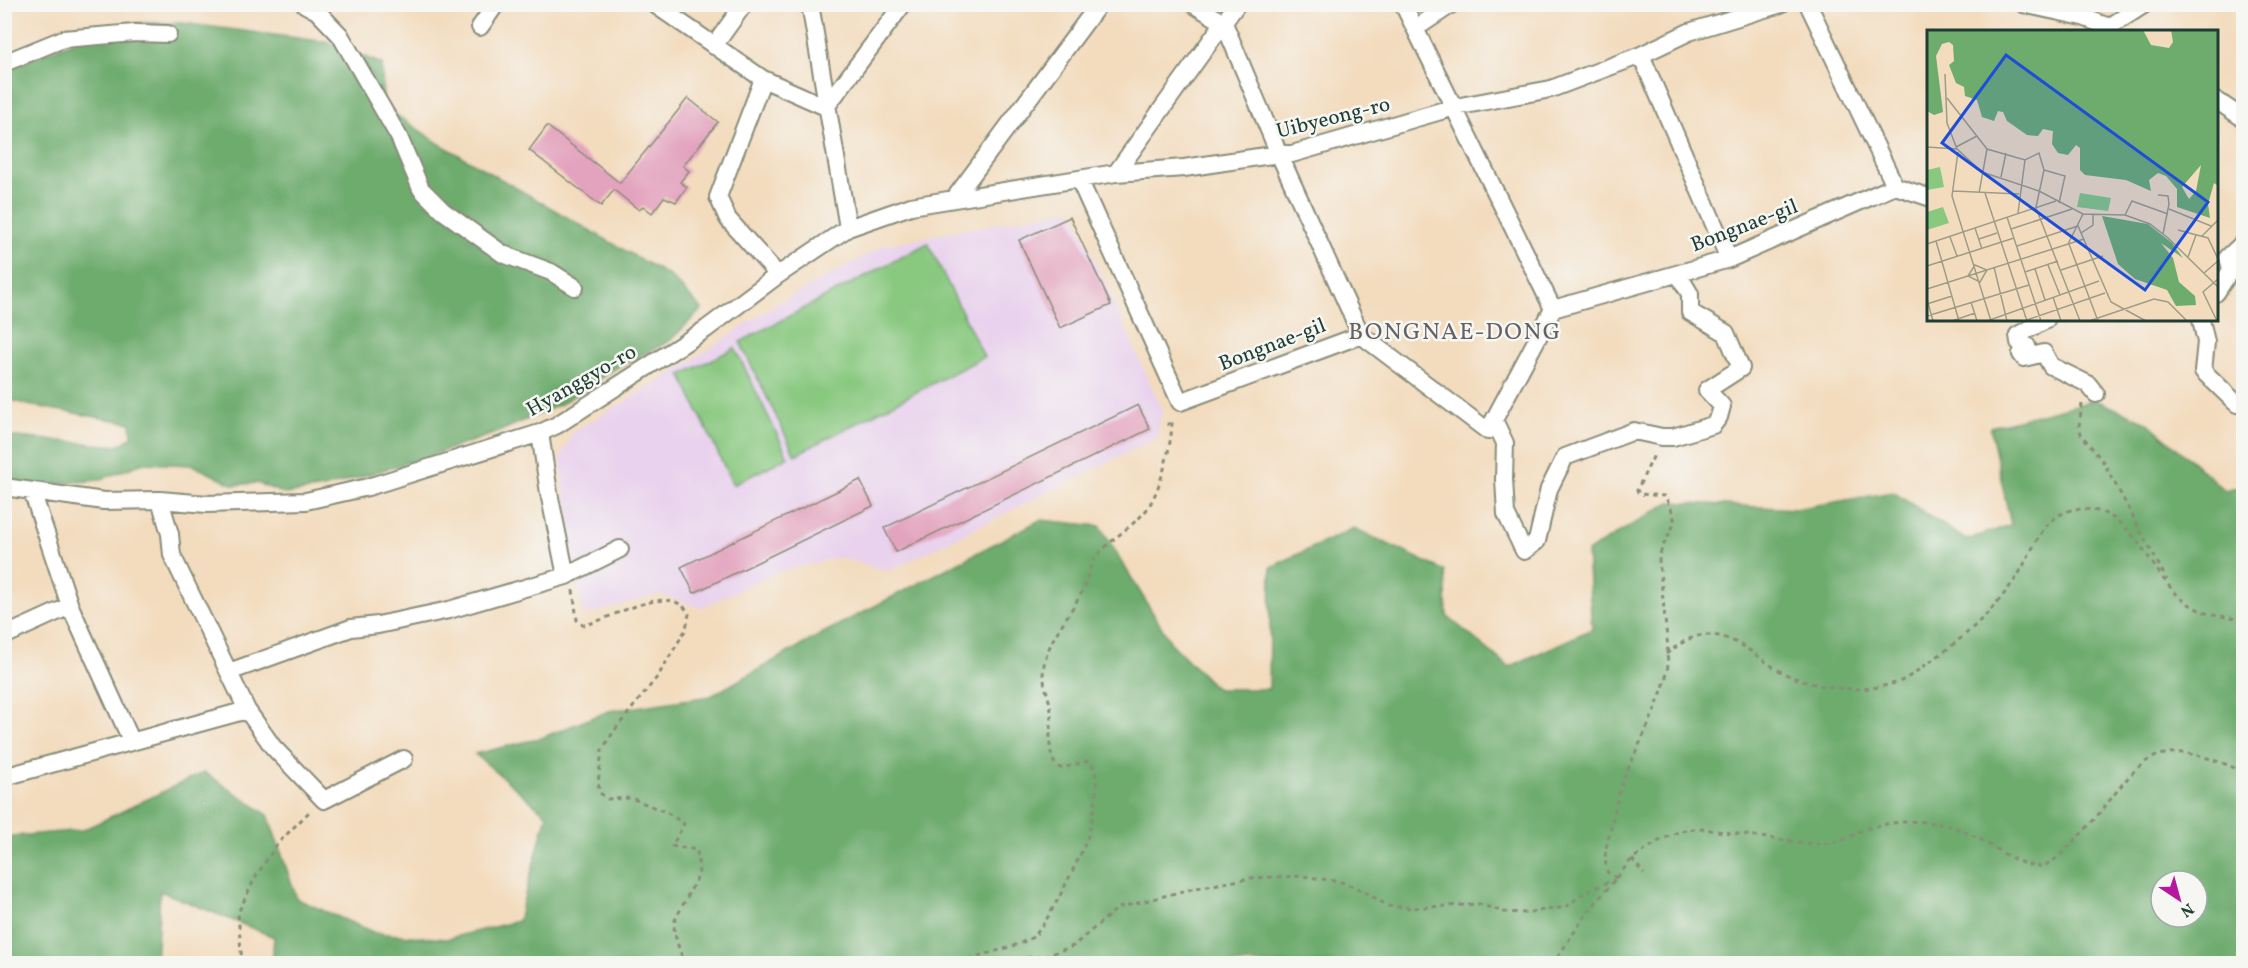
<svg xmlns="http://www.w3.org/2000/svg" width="2248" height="968" font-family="Vollkorn,serif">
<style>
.built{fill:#e9d2ed}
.green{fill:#88c87f;stroke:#54825a;stroke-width:1.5}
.forest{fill:#6eac6e;stroke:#467451;stroke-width:1.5;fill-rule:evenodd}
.building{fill:#e3a3be}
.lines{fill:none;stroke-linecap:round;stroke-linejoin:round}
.minor-casing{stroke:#898c79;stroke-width:20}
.path{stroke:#898c79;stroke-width:3;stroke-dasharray:4.5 4.5;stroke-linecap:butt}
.minor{stroke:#fff;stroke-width:16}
.labels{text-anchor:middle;stroke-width:5;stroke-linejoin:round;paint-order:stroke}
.street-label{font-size:21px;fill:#1f3d34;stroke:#f6f6f2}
.quarter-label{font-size:24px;letter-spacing:1.5px;fill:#646164;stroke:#f6f6f2}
.inset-road{fill:none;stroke:#9e9c87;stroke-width:1.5}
.view{fill:#1d4ed8;fill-opacity:0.15;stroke:#1d4ed8;stroke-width:3}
.inset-edge{fill:none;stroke:#1f3d34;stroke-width:3}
</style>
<rect width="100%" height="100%" fill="#f6f6f2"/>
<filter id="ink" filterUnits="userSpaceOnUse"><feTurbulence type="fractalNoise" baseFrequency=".0167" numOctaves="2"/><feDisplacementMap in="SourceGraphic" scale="12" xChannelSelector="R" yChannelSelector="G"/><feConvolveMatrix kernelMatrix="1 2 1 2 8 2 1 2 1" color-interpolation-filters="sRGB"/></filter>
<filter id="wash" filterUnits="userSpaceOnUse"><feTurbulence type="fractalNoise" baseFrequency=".008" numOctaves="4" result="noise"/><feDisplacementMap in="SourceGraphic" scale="24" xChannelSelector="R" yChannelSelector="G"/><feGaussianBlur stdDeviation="1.35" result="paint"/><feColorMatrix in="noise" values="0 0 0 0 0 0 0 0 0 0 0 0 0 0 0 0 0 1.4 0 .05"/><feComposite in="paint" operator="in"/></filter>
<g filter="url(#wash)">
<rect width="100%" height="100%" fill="#f3dcbe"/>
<path class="built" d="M1072 209 1162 410 1157 438 889 571 839 557 775 573 701 608 659 594 583 616 560 459 573 432 671 374 775 305 885 245Z"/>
<path class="green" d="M928 243 984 357 795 455 740 342Z
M735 348 788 457 733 485 681 375Z"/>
<path class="forest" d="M128 23H182L328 42 382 64 383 106 440 144 671 277 702 309 670 341 616 368 561 404 496 433 435 454 324 488 285 494 257 483 234 485 192 465 143 463 99 480 47 485 5 484V436L118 446 132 437 131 423 28 405 4 398 5 72C44 52 85 36 128 23Z
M2095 400 2147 422 2226 491 2243 486V963L272 964 274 937 160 891 156 963 5 964V837L83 830 204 772 268 815 297 899 375 933 446 939 518 921 547 815 475 754 541 738 609 711 711 696 827 631 1040 520 1100 526 1171 643 1217 689H1269L1271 567 1354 528 1445 571 1447 616 1509 667 1592 629 1587 552 1670 502 1795 509 1893 492 1966 540 2011 525 1990 427ZM2161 881H2197V917H2161Z"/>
<g id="blocks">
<path class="building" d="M688 98 718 122 683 166 689 171 680 182 687 187 676 202 664 197 652 213 643 206 639 210 614 190 601 206 529 150 547 126 620 183Z
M1070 217 1111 305 1060 328 1019 240Z
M1138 405 1150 429 896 552 884 528Z
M860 480 873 506 694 593 681 567Z"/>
</g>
</g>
<g filter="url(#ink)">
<use href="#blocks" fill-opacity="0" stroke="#898c79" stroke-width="1.5"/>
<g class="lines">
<g class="minor-casing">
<path id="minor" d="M304 4 317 11 340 35 399 137 421 189 443 211 503 254 551 272 575 287
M654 4 763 79 826 107 903 4
M1193 4 1224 23
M1403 4 1553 309
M1808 4 1895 186
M2023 4 2083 17 2109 27 2145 4
M1224 23 1279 154 1361 335 1488 431 1553 309 1729 259 1895 186 1928 197
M480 27 496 4
M1416 28 1452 4
M714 46 744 4
M1641 55 1729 259
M4 63 63 39 135 33 168 34
M763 79 718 197 728 219 778 275
M2216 100 2244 119
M1116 173 1237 4
M1079 179 1180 402 1361 335
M954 199 1099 4
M848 228 911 206 1116 173 1184 168 1279 154H1292L1455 107 1551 89 1641 55 1689 32 1781 4
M2228 257 2244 242
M2216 293 2231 270 2228 257
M2046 320 2018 335 2019 342 2027 346 2021 354 2024 358 2044 353 2051 366 2088 384 2096 394
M2201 320 2206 342 2203 371 2237 404 2244 401
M1494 420 1505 443 1504 479 1506 514 1524 551 1537 541 1549 489 1565 457 1634 431 1662 437H1673L1713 425 1719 417 1722 406 1707 390 1741 368 1726 333 1690 312V294L1678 274
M540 433 549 493 566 576
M4 487 104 501 160 500 207 504 306 501 368 487 540 433 557 425 706 329 778 275 848 228 810 4
M32 491 70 606 132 742
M160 500 170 534 172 555 247 710 273 747 324 800 404 759
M4 636 70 606
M229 672 351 628 378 625 449 610 566 576 620 549
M4 777 247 710"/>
</g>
<path class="path" d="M2082 404 2079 426 2081 434 2104 463 2167 580
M573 590 577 620 580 624 585 625C612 619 671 580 689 614L686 629 658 676 614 731 602 750 598 783 600 793 608 799 631 798 668 813 684 824 672 846 697 850 699 874 675 920 674 931 680 952 686 964
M1666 654C1680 644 1692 634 1710 635 1740 636 1764 665 1790 676 1824 690 1866 694 1901 681 1909 677 1917 671 1924 666 1961 641 1993 612 2018 575 2025 563 2040 532 2048 524 2058 514 2070 508 2084 509 2130 511 2145 559 2171 588 2181 600 2198 612 2213 615 2224 617 2234 617 2244 623
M1632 859 1644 874
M1617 878 1608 873C1602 858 1607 843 1611 828 1614 813 1617 797 1622 783 1631 758 1678 674 1666 654L1668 648 1659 561C1660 544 1675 530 1674 520 1674 512 1668 503 1665 496L1639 494 1637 490 1655 453
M242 964 238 913 255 878 277 844 311 810
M952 964C972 956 1019 948 1034 936 1047 925 1080 857 1087 839 1092 823 1105 770 1088 761L1062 768 1057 767C1046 752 1051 732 1051 714 1051 698 1040 681 1044 665 1049 637 1072 613 1084 588 1088 579 1089 567 1095 558 1108 542 1127 530 1142 515 1159 499 1172 445 1172 421L1167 425
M991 964 1010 959 1046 956 1073 946 1118 908 1191 889 1251 878 1303 876 1341 882 1364 891 1388 906 1412 908 1479 904 1504 912 1525 913 1566 907 1584 893 1615 879
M1553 964 1587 913 1632 859 1659 841 1678 832 1689 829H1704C1729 833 1755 836 1781 840 1794 841 1808 844 1821 844 1831 843 1844 841 1852 836 1856 834 1859 831 1864 830 1883 822 1920 819 1940 824 1952 826 1964 831 1974 836 1993 845 2023 871 2044 865 2055 862 2065 850 2072 843 2140 778 2133 722 2244 772"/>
<use href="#minor" class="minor"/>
</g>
</g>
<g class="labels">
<g class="street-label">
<text transform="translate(1333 117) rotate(-14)" y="7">Uibyeong-ro</text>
<text transform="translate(1744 225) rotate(-21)" y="7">Bongnae-gil</text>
<text transform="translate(1272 344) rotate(-21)" y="7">Bongnae-gil</text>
<text transform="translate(581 380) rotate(-30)" y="7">Hyanggyo-ro</text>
</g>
<g class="quarter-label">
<text x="1455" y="339">BONGNAE-DONG</text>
</g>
</g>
<g transform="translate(1927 30)">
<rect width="291" height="291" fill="#f3dcbe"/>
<path d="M13 137 17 157 0 160V140ZM153 163 184 168 181 181 150 177ZM16 177 22 193 0 200V182Z" fill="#88c87f"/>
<path d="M216 0 224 15 242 18 246 12 244 0H291V156L287 153 281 174 283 188 250 177V159L239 146 231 143 222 150 224 161 199 150 158 145 153 140V118L149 115 141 125 131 123 125 114 126 101 116 99 111 106 100 105 80 91 76 82 71 81 67 91 55 87 50 70 38 66 37 57 29 53 22 35 27 31 26 15 22 12 15 14 9 26 16 82 7 85 0 81V0ZM274 135 269 161 262 169 255 157ZM175 186 221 194 245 213 256 228 234 213 246 228 252 252 268 266 269 275 249 276 240 260 208 249 191 234Z" fill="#6eac6e" fill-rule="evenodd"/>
<path class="inset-road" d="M18 44 20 93 30 119M20 68 60 119 98 130 112 123 117 140 109 177M0 117 30 119 55 142 112 161 156 184M29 117 50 106M31 122 25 166 64 291M117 140 138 146 132 173M74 147 79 123M26 161 92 164M52 163 60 119M58 163 100 291M231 165 241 166 242 174 236 204M109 178 153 291M242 179 284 196M91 183 98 130M198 185 205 171 241 184M80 187 114 291M48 198 55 219M84 199 145 179M251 200 281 208 291 229M154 203 166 195V184M275 206 291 190M23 207 30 226M52 209 70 203M9 211 32 291M0 214 129 171M141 214 156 184 198 185 223 194 241 208 291 257M142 214 171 291M90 216 151 196 184 272 219 291M261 227 269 205M48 235 60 240 53 252 41 246ZM121 235 133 265M0 236 87 208M67 237 80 291M108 239 118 270M134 240 176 226M98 242 131 231M277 243 291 231M0 259 157 209M126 267 134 291M0 269 6 291M44 272 50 291M0 274 25 266M0 286 102 255M100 290 178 263M25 291 48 283M60 291 172 251M162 291 227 269 241 272 260 291M290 291 276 262 291 249"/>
<path class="view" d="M79 25 281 172 218 260 15 113Z"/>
<rect width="291" height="291" class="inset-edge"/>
</g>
<rect width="2248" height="968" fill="none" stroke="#f6f6f2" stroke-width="24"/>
<g transform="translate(2179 899) rotate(144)"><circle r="28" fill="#f6f6f2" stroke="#a0aca6" stroke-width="1.5"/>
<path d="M0-4.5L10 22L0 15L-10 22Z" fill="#b5179e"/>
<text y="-9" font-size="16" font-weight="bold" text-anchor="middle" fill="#1f3d34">N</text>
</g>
</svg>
